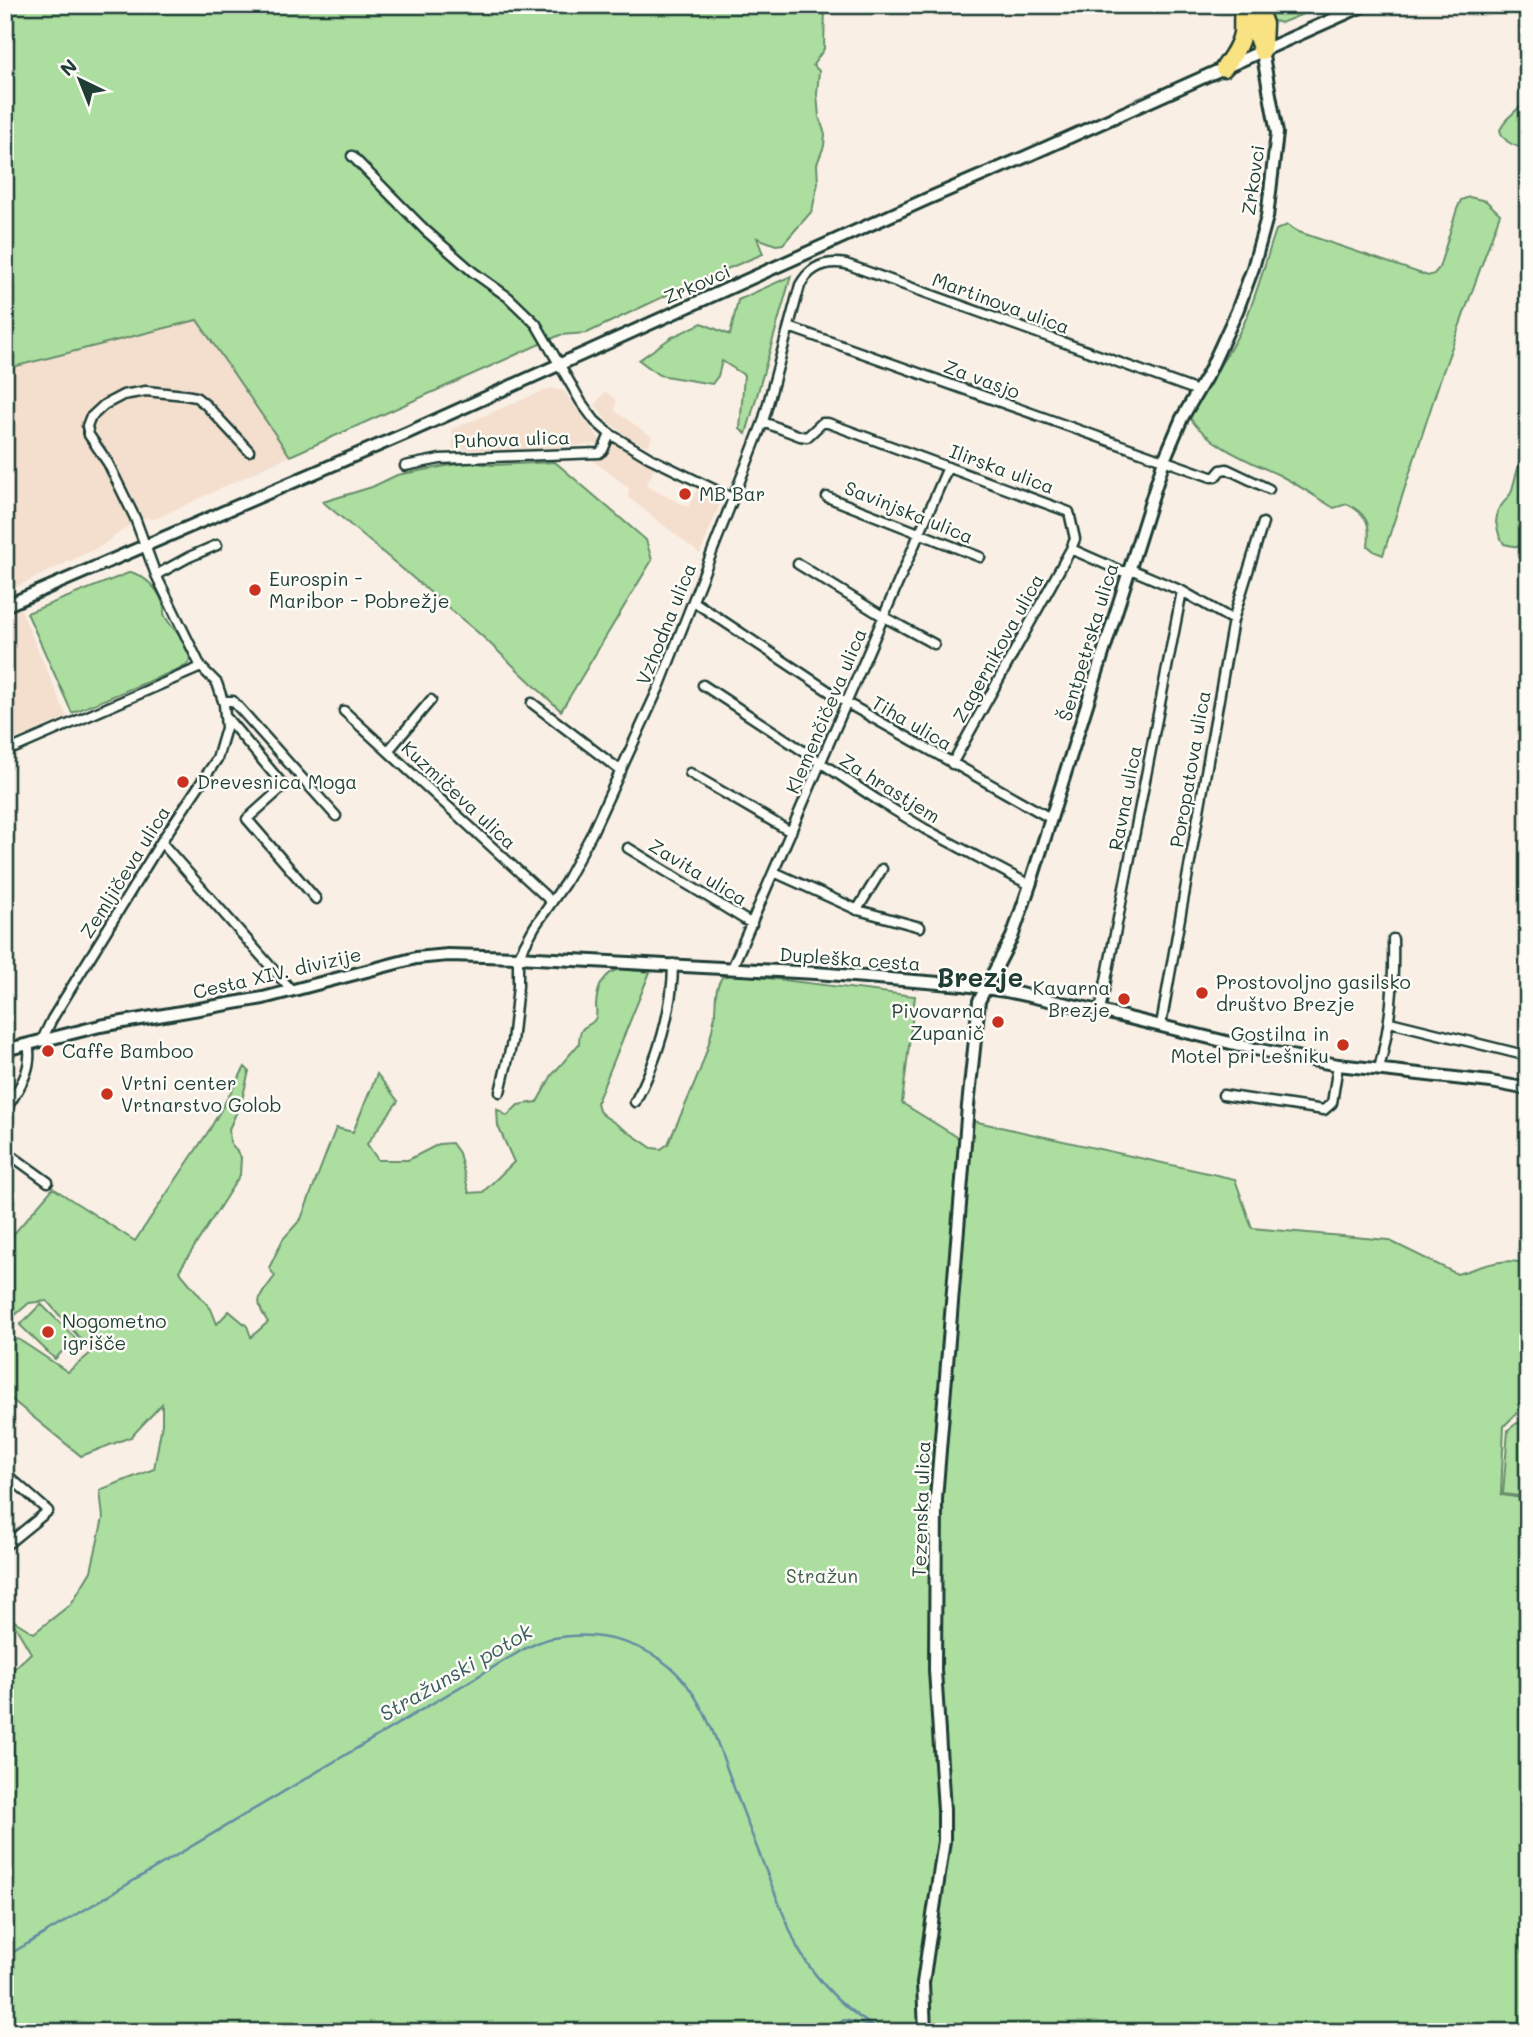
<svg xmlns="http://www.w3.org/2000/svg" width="1533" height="2037" font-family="Mali,sans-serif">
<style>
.built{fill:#f4dfcf}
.green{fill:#acdea0;stroke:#668e6a;stroke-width:2}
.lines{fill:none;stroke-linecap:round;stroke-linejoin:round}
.stream{stroke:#638da2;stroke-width:2.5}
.minor-casing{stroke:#1f3d34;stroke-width:13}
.tertiary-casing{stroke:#1f3d34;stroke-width:16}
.motorway-casing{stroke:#1f3d34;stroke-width:21}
.minor{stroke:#fdfcf7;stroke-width:8}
.tertiary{stroke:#fdfcf7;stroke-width:10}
.motorway{stroke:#f8e281;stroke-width:16}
.poi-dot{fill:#c8321e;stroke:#fdfcf7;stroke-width:2.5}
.labels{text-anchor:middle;stroke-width:5;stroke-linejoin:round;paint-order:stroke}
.street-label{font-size:19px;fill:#1f3d34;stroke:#fdfcf7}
.poi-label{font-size:19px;fill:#1f3d34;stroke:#fdfcf7;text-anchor:start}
.park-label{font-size:19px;fill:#3b5d4a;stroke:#fdfcf7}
.water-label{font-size:21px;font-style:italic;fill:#3b5e62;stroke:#fdfcf7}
.district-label{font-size:26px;font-weight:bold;fill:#1f3d34;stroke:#fdfcf7}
</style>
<rect width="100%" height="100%" fill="#f9efe5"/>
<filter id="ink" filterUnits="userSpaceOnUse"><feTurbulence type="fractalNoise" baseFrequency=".0143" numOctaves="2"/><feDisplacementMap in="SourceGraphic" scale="14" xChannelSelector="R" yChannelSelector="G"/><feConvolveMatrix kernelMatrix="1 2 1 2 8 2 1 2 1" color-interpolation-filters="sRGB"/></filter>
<g filter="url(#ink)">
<path class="built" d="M197 319 290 456 155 519 146 518 128 526 103 545 12 589 67 717 5 744V369Z
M550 388 564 391 601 441 599 444 495 451 453 449 452 429Z
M605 391 616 400 615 411 652 437 648 446 630 439 607 421 595 405Z
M611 442 656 465 646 486 688 507 697 490 721 501 700 554 628 497 629 488 592 460 603 458 607 455Z"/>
<path class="green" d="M5 5H825L824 49 813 65 819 71 817 94 819 117 825 134 824 146 817 164 818 183 812 211 783 244 776 245 757 238 763 254 686 286 587 333 560 335 290 456 197 320 5 369V301L12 298 5 285Z
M1262 5H1325L1281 23 1270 20Z
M1528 99V148C1516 148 1503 142 1500 130L1506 120Z
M1469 197 1486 201 1500 214 1440 380 1383 555 1375 552 1368 546C1371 524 1367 514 1347 504L1334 508C1315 497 1296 483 1277 474 1246 460 1209 445 1189 417 1205 385 1229 356 1244 323 1258 293 1265 261 1276 230L1287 225 1299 232 1428 276 1434 274 1439 268 1457 209 1461 200Z
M791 276 746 434 740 429 744 375 722 361 718 376 712 384 659 375 639 360 672 337 702 323 730 335 738 300Z
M1528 433V549L1504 544 1499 535 1496 522 1498 510 1511 493Z
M468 462 493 465 555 462 646 540 652 560 561 711 482 636 323 502 372 487 397 475Z
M131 572C146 577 160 590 164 607 165 615 162 611 166 618 175 633 190 642 190 661L186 666 72 713 27 613Z
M619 969 650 972 597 1102 599 1111 603 1115 652 1148 661 1149 668 1144C685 1104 707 1063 714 1020 717 1004 713 991 722 977L734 974 915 996 902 1103 967 1143 973 1121 1235 1179 1252 1228 1388 1240 1457 1274C1479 1268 1506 1255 1528 1265V1402L1504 1426 1501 1495 1528 1499V2032H5V1677L31 1653 11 1619 34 1633 71 1604 91 1571 103 1518 100 1490 154 1469 162 1424V1404L131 1437 81 1456 5 1394V1342L18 1339 68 1372 92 1352 47 1301 29 1303 5 1324V1244L53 1188 135 1241 210 1129 245 1067 249 1071 242 1100 229 1129 230 1142 241 1157 240 1175 179 1271 211 1309 217 1324 229 1311 247 1326 251 1337 268 1322C252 1299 260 1297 275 1276L269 1268 283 1239 301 1219 336 1128 353 1132 377 1074 398 1101 367 1144 378 1160H408L439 1144 452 1143 459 1153 469 1193 483 1192 514 1162 498 1126 497 1109 507 1116 518 1105 537 1102 552 1075 579 1044C579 1020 591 1030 596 1017 597 1013 596 1009 596 1005 597 988 603 974 619 969Z
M41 1304 75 1338 55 1359 20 1325Z
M1517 1423 1528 1424V1497L1503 1494 1508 1430Z"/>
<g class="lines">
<path class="stream" d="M5 1957 524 1649C533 1645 544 1639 554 1638 601 1629 657 1645 687 1685 712 1718 724 1763 739 1801 758 1851 777 1900 798 1949 819 1984 846 2012 883 2032
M826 2032 844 2020 871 2026"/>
<g class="minor-casing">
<path id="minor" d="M352 156 425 230 473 272 508 297 536 324 581 402 595 421 610 434 650 458 732 498
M789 327 1211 477H1215L1221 470 1227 469 1269 489
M763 422 800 436 807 437 822 423H828L1069 512 1075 539 1071 549 952 764
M405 466 440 459 599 453 603 450 610 434
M827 497 980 557
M1071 549 1121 571H1135L1182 591 1233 620
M798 564 884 617 934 644
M156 575 189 557 217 545
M693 601 845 702 1050 818
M703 685 876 799 925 829 1030 885
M223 701H233L336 816
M532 703 621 771
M344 711 552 902
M226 717 284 786 247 819 316 899
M388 751 431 700
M5 752 201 667
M690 773 791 832
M161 842 292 991
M628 848 752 924
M774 872 858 910 920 927
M857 910 882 869
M732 968 948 467
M1100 1011 1182 591
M1390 1022 1528 1056
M1161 1025 1233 620 1263 523
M42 1040 52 1019 161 842 217 759 226 728 224 704 217 683 201 667 156 575 135 518 108 463 89 435 87 426 90 418 104 405 123 395 146 391 185 395 196 397 206 405 249 451
M1379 1069C1391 1021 1394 988 1393 939
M500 1092 512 1042 518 986V957L535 926 565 883 591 835 660 685 763 422 800 285C810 267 825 260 846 264L1198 391
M1223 1095 1324 1110 1332 1103 1338 1065
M635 1102C657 1062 673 1010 673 964
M5 1111C18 1089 34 1070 28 1044
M5 1151 48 1182
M5 1473 48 1511 5 1546"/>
</g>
<g class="tertiary-casing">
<path id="tertiary" d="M5 606 407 433 927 199 1025 157 1365 5
M5 1050 100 1026 263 998 416 958 448 955 518 957 816 973 964 985 1006 991 1100 1011 1255 1049 1338 1065 1491 1082 1528 1089
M925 2032 923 1983 944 1841V1810L935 1670 936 1499 968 1106 979 1001 1012 937 1030 885 1164 460 1182 418 1209 372 1237 311 1253 268 1267 217 1277 133 1262 51"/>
</g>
<g class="motorway-casing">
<path id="motorway" d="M1257 5 1264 24 1263 45
M1247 8 1262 51
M1224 68C1231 58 1240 46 1242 33 1243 23 1241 15 1244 5"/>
</g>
<use href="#minor" class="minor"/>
<use href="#tertiary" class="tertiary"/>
<use href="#motorway" class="motorway"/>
</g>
</g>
<g class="poi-dot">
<circle cx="685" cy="494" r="7"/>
<circle cx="255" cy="590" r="7"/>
<circle cx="183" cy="782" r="7"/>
<circle cx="1202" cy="993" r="7"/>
<circle cx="1124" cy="999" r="7"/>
<circle cx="998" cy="1022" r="7"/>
<circle cx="1343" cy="1045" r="7"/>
<circle cx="48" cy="1051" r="7"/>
<circle cx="107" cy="1094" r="7"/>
<circle cx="48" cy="1332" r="7"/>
</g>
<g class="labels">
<g class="street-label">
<text transform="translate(1253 180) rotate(-82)" y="7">Zrkovci</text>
<text transform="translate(697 284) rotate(-24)" y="7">Zrkovci</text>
<text transform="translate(1001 303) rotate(20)" y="7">Martinova ulica</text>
<text transform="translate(982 379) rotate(20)" y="7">Za vasjo</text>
<text transform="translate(512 439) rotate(-2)" y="7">Puhova ulica</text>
<text transform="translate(1002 469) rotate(20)" y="7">Ilirska ulica</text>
<text transform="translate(909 512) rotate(22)" y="7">Savinjska ulica</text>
<text transform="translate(666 624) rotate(-68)" y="7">Vzhodna ulica</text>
<text transform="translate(1088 642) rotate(-73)" y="7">Šentpetrska ulica</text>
<text transform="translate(998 648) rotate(-61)" y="7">Zagernikova ulica</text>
<text transform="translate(826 711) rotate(-67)" y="7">Klemenčičeva ulica</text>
<text transform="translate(912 723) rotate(30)" y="7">Tiha ulica</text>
<text transform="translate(1190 769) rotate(-80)" y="7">Poropatova ulica</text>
<text transform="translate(890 788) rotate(32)" y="7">Za hrastjem</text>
<text transform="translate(459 795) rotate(43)" y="7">Kuzmičeva ulica</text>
<text transform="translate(1125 798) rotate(-79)" y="7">Ravna ulica</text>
<text transform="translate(125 872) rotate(-58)" y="7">Zemljičeva ulica</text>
<text transform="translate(698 872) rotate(31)" y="7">Zavita ulica</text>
<text transform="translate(850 959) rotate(4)" y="7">Dupleška cesta</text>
<text transform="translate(277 973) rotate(-13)" y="7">Cesta XIV. divizije</text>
<text transform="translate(921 1509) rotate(-88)" y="7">Tezenska ulica</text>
</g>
<g class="poi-label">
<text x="699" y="501">MB Bar</text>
<text x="269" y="586">Eurospin -<tspan x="269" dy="22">Maribor - Pobrežje</tspan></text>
<text x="197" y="789">Drevesnica Moga</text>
<text x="1216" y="989">Prostovoljno gasilsko<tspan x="1216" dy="22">društvo Brezje</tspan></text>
<text x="1110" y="995" text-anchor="end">Kavarna<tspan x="1110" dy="22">Brezje</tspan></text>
<text x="984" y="1018" text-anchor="end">Pivovarna<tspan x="984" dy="22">Zupanič</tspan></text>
<text x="1329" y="1041" text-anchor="end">Gostilna in<tspan x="1329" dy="22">Motel pri Lešniku</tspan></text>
<text x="62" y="1058">Caffe Bamboo</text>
<text x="121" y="1090">Vrtni center<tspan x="121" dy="22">Vrtnarstvo Golob</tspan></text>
<text x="62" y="1328">Nogometno<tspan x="62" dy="22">igrišče</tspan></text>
</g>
<g class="park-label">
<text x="822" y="1583">Stražun</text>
</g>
<g class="water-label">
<text transform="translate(456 1673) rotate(-30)" y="7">Stražunski potok</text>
</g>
<g class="district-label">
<text x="980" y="987">Brezje</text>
</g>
</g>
<rect width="1533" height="2037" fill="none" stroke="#fdfcf7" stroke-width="28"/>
<rect x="14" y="14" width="1505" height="2009" fill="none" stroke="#1f3d34" stroke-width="2.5" filter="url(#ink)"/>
<g transform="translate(80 80) rotate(317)" stroke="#fdfcf7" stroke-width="5" paint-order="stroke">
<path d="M0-5L12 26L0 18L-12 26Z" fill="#1f3d34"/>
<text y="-10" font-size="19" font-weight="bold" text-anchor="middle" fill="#1f3d34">N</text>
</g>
</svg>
